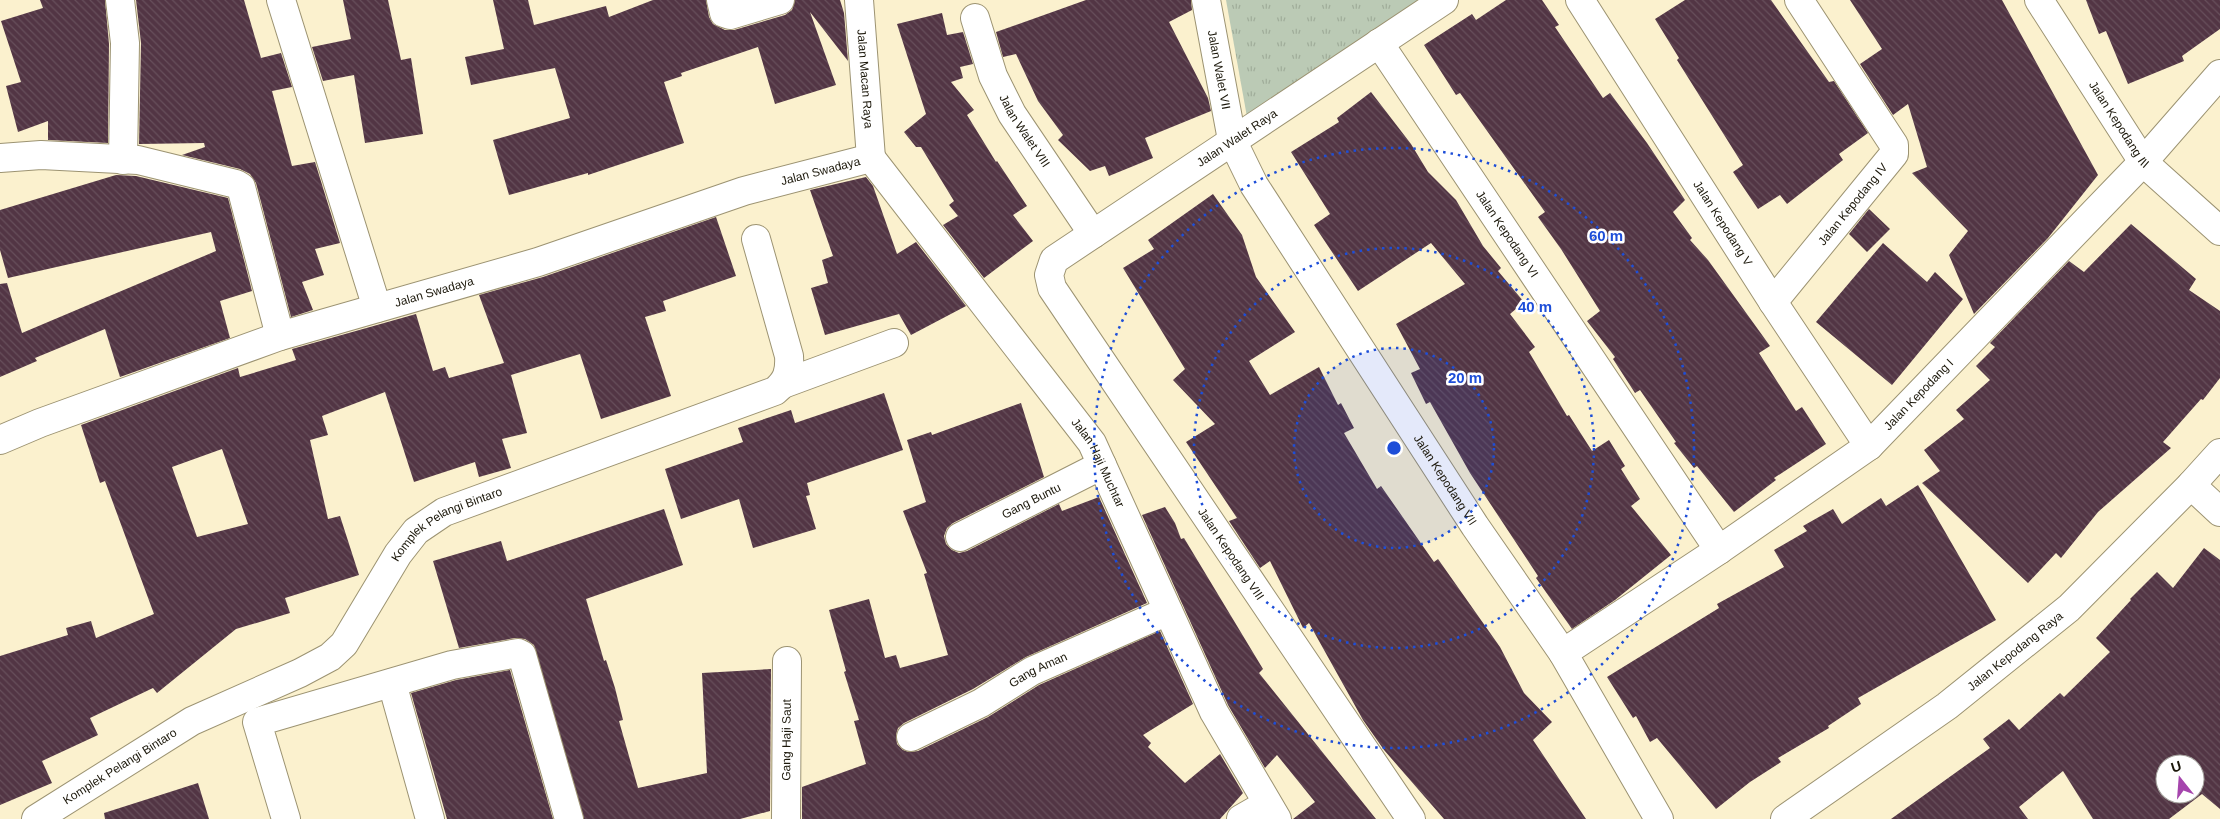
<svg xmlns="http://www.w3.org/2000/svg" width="2220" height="819" font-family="Arial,sans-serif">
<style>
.park{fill:url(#park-tufts)}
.building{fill:url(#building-back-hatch);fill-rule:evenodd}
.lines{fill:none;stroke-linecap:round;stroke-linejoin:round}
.minor-casing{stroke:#9c9372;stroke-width:30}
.minor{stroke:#fff;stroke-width:28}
.ring{fill:none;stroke:#1d4ed8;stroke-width:2.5;stroke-dasharray:2.5 5}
.labels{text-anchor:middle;stroke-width:5;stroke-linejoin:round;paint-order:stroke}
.street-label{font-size:12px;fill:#1b170a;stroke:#fff}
.centre{fill:#1d4ed8;stroke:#fff;stroke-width:2.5}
.ring-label{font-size:15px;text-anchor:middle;font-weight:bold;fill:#1d4ed8;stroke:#fff;stroke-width:5;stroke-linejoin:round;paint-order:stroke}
</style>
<defs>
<pattern id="park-tufts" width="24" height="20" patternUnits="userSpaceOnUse" patternTransform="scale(1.25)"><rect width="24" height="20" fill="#bbcab5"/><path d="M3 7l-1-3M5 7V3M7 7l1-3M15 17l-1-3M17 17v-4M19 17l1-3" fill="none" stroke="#a0ad9a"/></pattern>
<pattern id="building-back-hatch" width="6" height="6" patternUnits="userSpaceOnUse" patternTransform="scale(1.25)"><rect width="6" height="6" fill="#523544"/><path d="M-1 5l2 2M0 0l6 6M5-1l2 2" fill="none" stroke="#674f5b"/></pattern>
</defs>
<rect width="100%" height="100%" fill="#fbf1ce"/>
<path class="park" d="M1226 0H1420L1247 117Z"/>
<path class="building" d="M40 0H105L109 44 108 143 48 140V121L18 132 6 86 21 82 1 21 43 8Z
M136 0H244L261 58 281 53 292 87 272 91 292 166 315 162 340 243 315 249 324 275 302 282 313 310 291 317 256 183 250 174 240 169 182 155 205 147 204 143 139 144 141 43Z
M343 0H388L401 60 411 58 423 134 365 143 354 75 323 81 312 47 351 39Z
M493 0H528L534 25 606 6 609 17 653 0H706L709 17 713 24 725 30H734L785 15 792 10 795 0H840L844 13 848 61 810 12 836 85 775 104 758 47 681 73 682 76 664 82 684 143 588 175V173L509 195 493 140 570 118 555 68 471 85 465 57 504 49Z
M1086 0H1191L1192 10 1169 22 1208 98 1211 111 1145 138 1153 158 1109 176 1105 166 1090 171 1058 140 1063 135 1038 101 1016 54 1003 57 996 32Z
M1506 0H1542L1559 25 1555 27 1603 98 1610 93 1647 143 1685 200 1673 212 1692 238 1690 240 1708 260 1770 346 1759 353 1796 411 1802 407 1826 444 1774 478 1776 480 1734 512 1697 466 1694 468 1674 443 1676 442 1640 390 1635 393 1613 359 1615 357 1587 321 1600 311 1561 249 1538 217 1545 212 1460 93 1456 95 1424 45 1472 14 1476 20Z
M1685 0H1771L1829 82 1834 81 1868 133 1839 154 1843 160 1787 204 1780 195 1758 209 1733 172 1743 165 1677 60 1679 58 1655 19Z
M1850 0H2002L2098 175 2048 238 1974 314 1949 255 1968 231 1912 173 1927 167 1908 104 1893 115 1860 64 1882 49Z
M2086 0H2220V29L2182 56 2184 61 2128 84 2106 31 2099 34Z
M942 13 947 35 963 32 973 64 960 67 963 78 951 82 974 110 967 115 996 162 997 161 1027 206 1013 215 1033 241 984 278 943 225 958 216 949 205 954 201 921 147H916L904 132 926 114 897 24Z
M1371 92 1411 144 1428 172 1456 200 1483 246 1501 268 1498 271 1524 302 1510 314 1535 347 1529 352 1567 416 1569 415 1592 451 1609 440 1625 466 1621 469 1640 499 1631 506 1671 555 1615 600 1572 629 1536 578 1538 576 1470 473 1430 402 1426 404 1411 373 1420 369 1396 324 1465 284 1431 243 1358 291 1314 225 1330 214 1291 152 1339 122 1337 118Z
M116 175 136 176 228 198 252 291 220 301 230 338 120 377 105 329 35 358 37 361 0 377V284L7 283 22 333 216 251 211 232 8 278 0 250V210Z
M866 177 873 186 897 254 916 242 966 306 911 335 899 314 825 335 811 288 828 283 822 260 833 256 810 190Z
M1213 194 1242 235 1256 277 1295 332 1249 361 1270 395 1319 367 1338 405 1341 403 1354 428 1344 433 1377 489 1381 486 1434 562 1438 559 1500 647 1524 693 1552 722 1533 740 1586 819H1444L1384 750 1363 720 1309 623 1303 628 1270 561 1260 568 1229 521 1237 518 1186 442 1215 424 1173 380 1185 369 1123 268 1154 249 1148 240Z
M1869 209 1890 229 1867 252 1849 234Z
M716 217 736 276 663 301 666 311 645 317 671 396 601 419 580 354 511 375 527 433 502 439 511 468 479 477 475 462 414 482 385 392 322 416 328 435 310 440 328 519 340 516 359 575 285 598 290 613 236 629 157 693 153 688 90 718 98 735 42 761 52 783 0 805V656L68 635 66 628 91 621 96 638 154 614 105 481 100 483 81 425 238 368 240 377 296 360 292 349 416 314 433 371 445 367 449 378 504 363 479 295 543 277ZM222 449 248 524 197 537 172 467Z
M2131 224 2196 279 2189 290 2220 311V378L2203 400 2201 399 2163 442 2171 448 2098 512 2061 558 2056 553 2028 583 1922 483 1940 471 1924 450 1964 419 1956 410 1990 380 1976 366 1995 347 1990 343 2069 261 2084 272Z
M1883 243 1927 282 1935 272 1963 299 1892 385 1816 322Z
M884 393 903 450 807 483 810 495 806 496 816 529 753 548 739 499 681 519 665 469 743 442 738 428 791 410 795 423Z
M1021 403 1044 477 953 523 947 528 944 536 946 544 952 550 959 553 967 551 1059 504 1062 511 1099 497 1147 603 1026 657 973 689 904 723 898 728 896 735 897 744 903 750 909 752 918 751 988 717 1039 685 1160 631 1193 704 1143 735 1151 743 1148 747 1185 783 1220 754 1243 793 1220 819H802V787L866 764 854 721 859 720 844 672 846 671 829 610 869 599 885 658 896 655 900 668 948 655 924 574 927 573 903 511 926 502 907 440 931 432 932 435Z
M1918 485 1996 620 1858 698 1861 704 1828 726 1829 728 1778 758 1781 762 1750 782 1716 809 1657 738 1650 742 1636 716 1633 718 1607 677 1719 608 1717 604 1784 567 1774 550 1807 531 1803 526 1833 509 1842 524 1881 498 1886 506Z
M1165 507 1175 523 1181 539 1184 538 1263 669 1259 673 1376 819H1293L1315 802 1277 755 1265 768 1228 705 1142 515Z
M664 509 683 565 586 599 604 661 606 660 615 688 623 720 619 721 638 788 707 773 702 673 771 669 770 811 740 819H584L534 645 525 639 515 638 459 648 433 561 501 541 507 561Z
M2204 548 2220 560V809L2202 794 2169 819H2093L2063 771 2019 807 2028 819H1891L1990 748 1983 739 2009 719 2019 730 2060 693 2064 697 2110 652 2096 638 2131 600 2130 599 2157 572 2173 588ZM2165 764H2195V794H2165Z
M510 670 553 819H447L411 693 456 680Z
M198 783 209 819H105L104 813Z"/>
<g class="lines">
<g class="minor-casing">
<g id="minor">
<path d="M120 0 125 43 123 160"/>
<path d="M281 0 377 308"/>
<path d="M721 0 724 13 730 15 780 0"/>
<path id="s1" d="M859 0 871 158"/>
<path id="s2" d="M1206 0 1232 140 1254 185 1475 526 1563 653 1659 819"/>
<path id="s3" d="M1580 0 1773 302 1869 446"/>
<path id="s4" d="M2039 0 2143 162 2220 231"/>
<path id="s5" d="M975 18 993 76 1012 114 1093 234"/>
<path id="s6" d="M1379 43 1719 550"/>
<path d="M0 158 41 155 138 160 236 184 241 187 280 336"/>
<path id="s7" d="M871 158 1092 443 1214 712 1277 819"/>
<path id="s8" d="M1773 302 1894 154V145L1799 0"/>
<path d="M783 384 894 343"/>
<path id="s9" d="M0 440 40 423 280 336 538 262 744 191 871 158"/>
<path d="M2191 485 2220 512"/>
<path id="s10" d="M960 537 1102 465"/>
<path id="s11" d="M1563 653 1719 550 1869 446 2143 162 2220 74"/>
<path d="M392 683 430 819"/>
<path id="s12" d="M911 737 981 703 1032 671 1168 611"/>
<path id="s13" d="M36 819 192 721 300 673 330 657 344 644 398 554 416 531 444 512 775 391C787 381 790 372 789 356L756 239"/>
<path d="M286 819 257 722 452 665 518 653 522 655 569 819"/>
<path id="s14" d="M786 819 787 661"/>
<path d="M1241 819 1267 804"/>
<path id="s15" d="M1411 819 1052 288 1049 275 1054 260 1444 0"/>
<path id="s16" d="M1785 819 1947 706 2069 608 2191 485 2220 453"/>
</g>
</g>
<use href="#minor" class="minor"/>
</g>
<circle cx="1394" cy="448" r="100" fill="#1d4ed8" fill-opacity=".12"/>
<g class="ring">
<circle cx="1394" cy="448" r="100"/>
<circle cx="1394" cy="448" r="200"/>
<circle cx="1394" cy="448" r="300"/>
</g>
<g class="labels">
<g class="street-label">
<text dy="4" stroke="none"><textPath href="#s2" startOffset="71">Jalan Walet VII</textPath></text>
<text dy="4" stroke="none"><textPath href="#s1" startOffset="79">Jalan Macan Raya</textPath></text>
<text dy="4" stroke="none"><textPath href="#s4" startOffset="148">Jalan Kepodang III</textPath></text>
<text dy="4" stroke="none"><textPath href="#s5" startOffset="124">Jalan Walet VIII</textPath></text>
<text dy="4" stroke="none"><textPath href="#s15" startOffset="890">Jalan Walet Raya</textPath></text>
<text dy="4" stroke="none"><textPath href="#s9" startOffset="864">Jalan Swadaya</textPath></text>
<text dy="4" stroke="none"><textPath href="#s8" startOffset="126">Jalan Kepodang IV</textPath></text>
<text dy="4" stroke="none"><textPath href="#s3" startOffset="265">Jalan Kepodang V</textPath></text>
<text dy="4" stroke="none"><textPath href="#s6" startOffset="230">Jalan Kepodang VI</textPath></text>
<text dy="4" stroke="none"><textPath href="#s9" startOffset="459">Jalan Swadaya</textPath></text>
<text dy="4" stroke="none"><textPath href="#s11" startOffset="441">Jalan Kepodang I</textPath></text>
<text dy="4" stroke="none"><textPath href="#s7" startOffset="381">Jalan Haji Muchtar</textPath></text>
<text dy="4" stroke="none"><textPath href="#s2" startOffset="544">Jalan Kepodang VII</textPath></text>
<text dy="4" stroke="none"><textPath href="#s10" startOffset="80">Gang Buntu</textPath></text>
<text dy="4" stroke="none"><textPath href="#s13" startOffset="519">Komplek Pelangi Bintaro</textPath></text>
<text transform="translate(1231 554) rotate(56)" y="4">Jalan Kepodang VIII</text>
<text dy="4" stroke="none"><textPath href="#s16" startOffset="285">Jalan Kepodang Raya</textPath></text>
<text dy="4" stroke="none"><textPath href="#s12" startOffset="144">Gang Aman</textPath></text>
<text dy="4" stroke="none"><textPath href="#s14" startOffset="79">Gang Haji Saut</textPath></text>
<text dy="4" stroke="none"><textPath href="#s13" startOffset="99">Komplek Pelangi Bintaro</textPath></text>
</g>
</g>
<circle cx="1394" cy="448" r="8" class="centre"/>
<g class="ring-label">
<text x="1606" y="241">60 m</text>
<text x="1535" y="312">40 m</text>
<text x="1465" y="383">20 m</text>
</g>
<g transform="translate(2180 779) rotate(343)"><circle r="24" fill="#ffffff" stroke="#a4a29d"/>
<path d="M0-4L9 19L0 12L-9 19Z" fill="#a545ad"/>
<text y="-8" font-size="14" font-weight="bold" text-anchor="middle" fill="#1b170a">U</text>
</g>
</svg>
